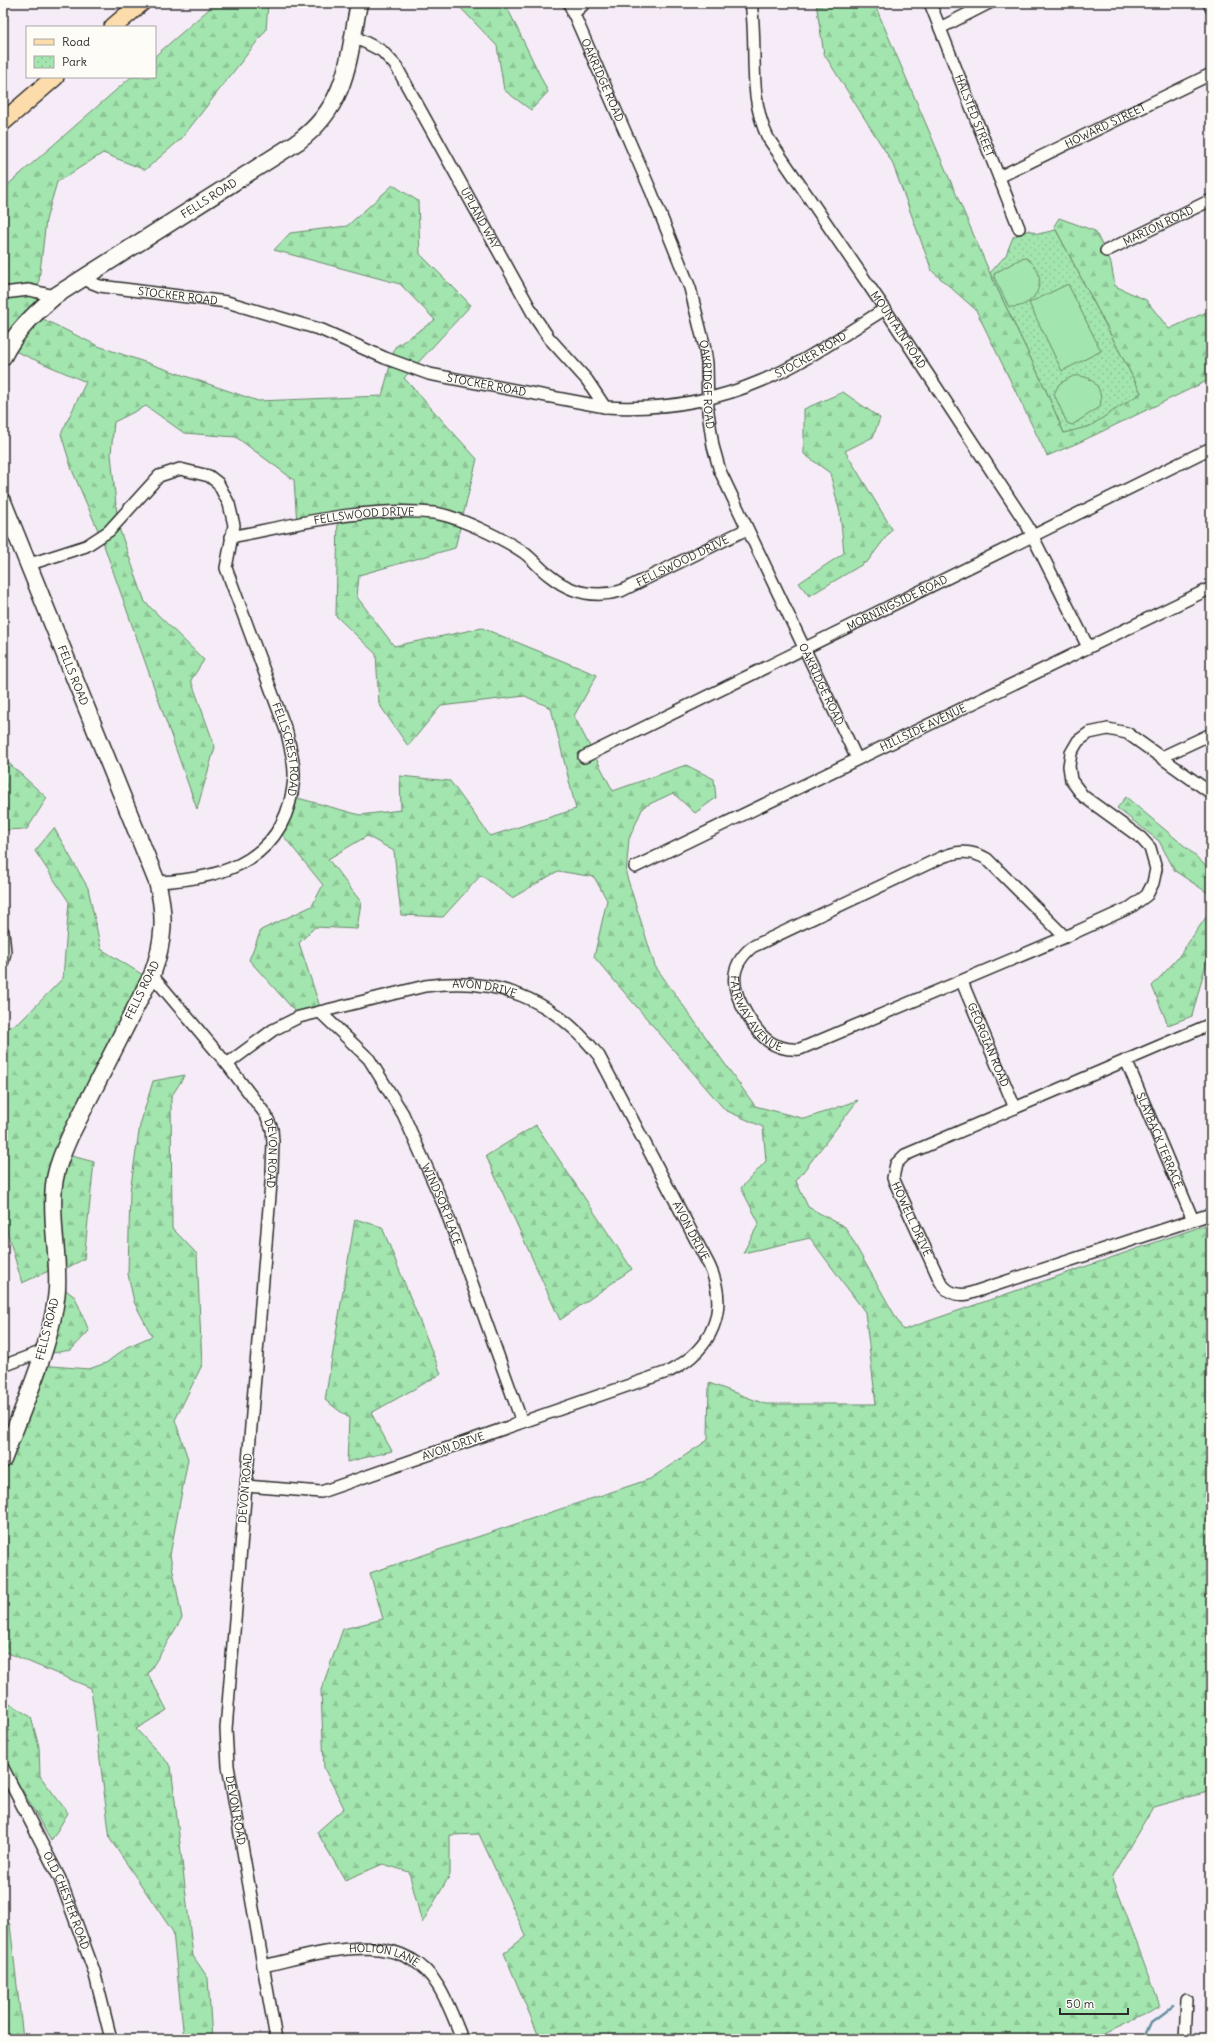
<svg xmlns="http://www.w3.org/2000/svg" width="1214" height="2042" font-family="Delius,sans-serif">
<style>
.forest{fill:url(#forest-firs);stroke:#67886c}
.park{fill:url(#park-dots);stroke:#67886c}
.pitch{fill:#a3e5ae;stroke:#67886c}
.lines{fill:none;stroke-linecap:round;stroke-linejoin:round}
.stream{stroke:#658e9f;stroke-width:2.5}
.street-casing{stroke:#2b2b2b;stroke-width:14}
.secondary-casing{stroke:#2b2b2b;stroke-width:19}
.primary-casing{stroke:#2b2b2b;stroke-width:20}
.street{stroke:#fdfcf7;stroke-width:11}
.secondary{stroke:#fdfcf7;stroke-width:16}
.primary{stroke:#fddcac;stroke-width:17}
.labels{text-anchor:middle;stroke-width:3;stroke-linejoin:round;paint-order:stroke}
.street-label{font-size:11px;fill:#2b2b2b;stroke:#fdfcf7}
</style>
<defs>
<pattern id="forest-firs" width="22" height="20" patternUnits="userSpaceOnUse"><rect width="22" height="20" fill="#a3e5ae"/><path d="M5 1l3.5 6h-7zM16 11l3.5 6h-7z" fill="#8cc596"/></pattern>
<pattern id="park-dots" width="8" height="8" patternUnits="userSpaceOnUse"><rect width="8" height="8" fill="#a3e5ae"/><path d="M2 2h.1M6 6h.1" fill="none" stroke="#8cc596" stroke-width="1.8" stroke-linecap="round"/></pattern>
</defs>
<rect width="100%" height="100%" fill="#f6ecf7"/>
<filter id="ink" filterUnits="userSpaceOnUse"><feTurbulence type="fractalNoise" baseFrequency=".025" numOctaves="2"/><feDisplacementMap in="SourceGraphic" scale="8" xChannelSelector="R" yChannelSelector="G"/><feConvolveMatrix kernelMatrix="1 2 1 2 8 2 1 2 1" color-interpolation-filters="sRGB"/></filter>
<g filter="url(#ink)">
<path class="forest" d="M216 3H268L266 30 181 139 145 170 103 153 57 182 46 220 35 315 98 346 258 401 382 396 395 347 435 320 400 284 274 250 290 233 347 226 393 185 418 201 420 254 471 305 404 378 477 459 455 548 359 575 357 597 394 646 482 628 597 675 574 716 613 791 686 765 714 779 716 798 695 813 673 793 643 807 629 839 626 874 655 966 755 1106 805 1119 858 1100 796 1181 808 1207 845 1227 903 1330 1211 1223V1791L1153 1807 1112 1876 1160 2006 1091 2039H540L504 1953 526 1936 479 1834 450 1835V1875L422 1923 409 1872 383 1864 345 1880 317 1832 344 1808 324 1768 321 1690 343 1629 383 1619 370 1573 650 1479 708 1440 709 1383 765 1404H876L865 1312 810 1238 743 1253 759 1223 741 1188 766 1161 763 1127 725 1110 594 957 607 900 594 877 558 871 512 898 481 875 443 917 401 915 394 851 367 836 328 859 361 902 357 929 315 927 299 943 322 1013 302 1019 249 960 261 930 312 906 323 885 281 833 294 797 360 815 401 810 400 776 450 781 490 836 576 809 551 708 525 696 441 706 408 746 379 704 376 654 336 616 338 516 297 524 294 480 236 437 184 433 146 406 114 422 111 454 118 525 145 602 204 660 191 680 215 747 197 809 101 537 72 470 61 434 86 382 10 349 3 342V189L131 77H155V56Z
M456 3H505L548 92 531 110 504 90 497 46Z
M816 3H874L990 273 1045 388 1064 433 1141 393 1054 226 1059 218 1095 231 1111 263 1115 286 1146 300 1169 329 1211 310V379L1080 442 1047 456 976 310 932 271 892 162 824 54Z
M843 392 880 418 873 437 845 451 892 529 868 561 809 596 799 583 844 553 840 513 830 473 804 454V409Z
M3 758 47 798 27 829 3 830Z
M1126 797 1188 849 1211 871V895L1175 871 1159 841 1117 808Z
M54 828 88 888 101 949 143 975 64 1134 53 1269 22 1283 3 1217V1030L20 1022 63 978 69 902 35 851Z
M1211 910V959L1207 960 1192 1016 1168 1025 1152 986 1177 959Z
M185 1075 171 1097 172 1228 197 1254 202 1365 175 1420 188 1459 170 1555 182 1618 148 1674 167 1710 136 1729 171 1766 193 1956 208 1978 212 2039H184L173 1932 110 1839 91 1688 3 1651V1466L40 1365 89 1369 106 1363 127 1347 152 1336 134 1302 128 1274 130 1191 140 1125 153 1081Z
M536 1125 632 1269 560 1320 486 1156Z
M68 1155 94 1162 84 1259 61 1271 59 1186Z
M355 1219 382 1227 441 1374 371 1413 392 1451 347 1462 349 1418 325 1400Z
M63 1288 75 1297 89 1331 71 1350 47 1354Z
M3 1700 31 1717 39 1747 40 1776 68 1813 51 1841 23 1791 3 1761Z
M3 1918 10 1924 23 2039H3Z"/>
<path class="park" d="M1029 230 1038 234 1056 230 1141 393 1090 426 1064 433 1045 388 990 273 1006 255 1013 237Z"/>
<path class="pitch" d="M1024 257C1052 272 1039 309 1009 307L994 277 995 273Z
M1068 284 1101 351 1062 371 1029 303Z
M1073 376C1092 374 1104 388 1100 407L1072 425 1067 423 1054 394 1059 384Z"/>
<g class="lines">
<path class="stream" d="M1144 2039 1152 2021 1172 2006"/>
<g class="street-casing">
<g id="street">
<path id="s1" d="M569 3 651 191 690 288 704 344 707 363 708 412 713 446 720 471 857 759"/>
<path id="s2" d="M751 3C758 49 747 95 768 138L885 309 1027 525 1088 647"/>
<path id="s3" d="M930 3 1019 228"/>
<path d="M1209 3 1211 8"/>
<path d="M573 14 585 3"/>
<path d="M940 28 989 3"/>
<path id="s4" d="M353 36 382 51 396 66 536 319 549 338 587 380 605 407"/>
<path id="s5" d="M999 177 1211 74"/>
<path id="s6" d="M1106 251 1211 200"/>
<path id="s7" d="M80 278 100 286 227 302 322 330 385 358 429 374 605 407C658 410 712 402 761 381 803 364 846 333 885 309"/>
<path d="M3 293 29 290 55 296"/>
<path id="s8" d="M231 537C297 524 366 506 434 513 457 516 504 539 523 552 533 559 540 569 550 576 571 593 595 598 621 591L747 529"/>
<path id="s9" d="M27 565 86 546 109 531 159 476 180 469 209 476 218 483 229 504 234 525 226 568 287 733C290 748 295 763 294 778 287 858 227 879 157 882"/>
<path id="s10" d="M584 757 1211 448"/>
<path d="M1162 757 1211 734"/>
<path id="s11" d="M635 867 1211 588"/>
<path d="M3 932 5 952 3 961"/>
<path id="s12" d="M1065 937 987 859C970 849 955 851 938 859L752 947C727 968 732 990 747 1015 760 1037 773 1051 800 1049L1065 937 1131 907 1147 895 1153 883 1156 869 1150 848 1141 838 1083 796 1071 780 1069 766 1071 753 1078 741 1089 733 1108 729 1127 733 1211 793"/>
<path id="s13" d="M152 975 227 1064 266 1115 272 1129 273 1142 272 1171 226 1729 228 1766 276 2039"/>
<path id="s14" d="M962 982 1015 1108"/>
<path id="s15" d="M320 1012 369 1059 403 1114 445 1208 522 1422"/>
<path id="s16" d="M1211 1024 905 1155 896 1164 893 1178 940 1281C946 1292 956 1296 968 1294L1211 1214"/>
<path id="s17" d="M1126 1060 1193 1220"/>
<path id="s18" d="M227 1064 273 1030 299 1017 425 986C497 976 554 999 599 1056L709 1265C730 1310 712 1349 670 1371L321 1492 246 1486"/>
<path d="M3 1366 43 1351"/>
<path id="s19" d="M3 1768 60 1879 94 1971 111 2039"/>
<path id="s20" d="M263 1966C319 1954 401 1924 438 1986 448 2002 455 2021 462 2039"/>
<path d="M1185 2039 1187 2000"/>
</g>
</g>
<g class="secondary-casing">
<g id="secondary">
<path id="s21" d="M3 357C15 332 34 314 55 296L299 141C348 104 348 59 359 3"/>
<path id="s22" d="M3 502 157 882C166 915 164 942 152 975L70 1136C63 1152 56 1168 54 1185 50 1220 59 1254 57 1289 53 1343 22 1409 3 1460"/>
</g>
</g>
<g class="primary-casing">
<path id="primary" d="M113 27 141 3
M3 122 55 77"/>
</g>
<use href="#street" class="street"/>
<use href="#secondary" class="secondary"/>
<use href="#primary" class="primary"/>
</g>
</g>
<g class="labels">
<g class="street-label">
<text dy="4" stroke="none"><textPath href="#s1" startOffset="84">OAKRIDGE ROAD</textPath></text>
<text dy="4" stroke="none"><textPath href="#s3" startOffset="121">HALSTED STREET</textPath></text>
<text dy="4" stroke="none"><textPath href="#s5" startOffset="118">HOWARD STREET</textPath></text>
<text dy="4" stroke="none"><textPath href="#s21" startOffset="263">FELLS ROAD</textPath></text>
<text dy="4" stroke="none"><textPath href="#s4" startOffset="227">UPLAND WAY</textPath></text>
<text dy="4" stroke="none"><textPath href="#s6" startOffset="58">MARION ROAD</textPath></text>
<text dy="4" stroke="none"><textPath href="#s7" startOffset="100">STOCKER ROAD</textPath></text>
<text dy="4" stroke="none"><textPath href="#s2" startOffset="369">MOUNTAIN ROAD</textPath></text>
<text dy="4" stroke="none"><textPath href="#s7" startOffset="759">STOCKER ROAD</textPath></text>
<text dy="4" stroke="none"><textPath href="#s1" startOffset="408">OAKRIDGE ROAD</textPath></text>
<text dy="4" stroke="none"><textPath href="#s7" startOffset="423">STOCKER ROAD</textPath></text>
<text dy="4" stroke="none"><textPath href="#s8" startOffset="135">FELLSWOOD DRIVE</textPath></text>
<text dy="4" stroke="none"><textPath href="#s8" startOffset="483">FELLSWOOD DRIVE</textPath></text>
<text dy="4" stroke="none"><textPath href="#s10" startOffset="349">MORNINGSIDE ROAD</textPath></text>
<text dy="4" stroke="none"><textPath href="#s22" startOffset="187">FELLS ROAD</textPath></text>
<text dy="4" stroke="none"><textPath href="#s1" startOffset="732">OAKRIDGE ROAD</textPath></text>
<text dy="4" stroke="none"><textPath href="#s11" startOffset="320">HILLSIDE AVENUE</textPath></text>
<text dy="4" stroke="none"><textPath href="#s9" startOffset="508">FELLSCREST ROAD</textPath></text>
<text dy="4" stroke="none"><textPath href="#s18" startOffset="276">AVON DRIVE</textPath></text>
<text transform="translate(142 990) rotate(-64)" y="4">FELLS ROAD</text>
<text dy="4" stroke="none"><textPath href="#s12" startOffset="447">FAIRWAY AVENUE</textPath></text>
<text dy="4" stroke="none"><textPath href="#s14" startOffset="68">GEORGIAN ROAD</textPath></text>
<text dy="4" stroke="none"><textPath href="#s17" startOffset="87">SLAYBACK TERRACE</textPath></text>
<text dy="4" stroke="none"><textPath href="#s13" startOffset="220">DEVON ROAD</textPath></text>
<text dy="4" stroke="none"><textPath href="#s15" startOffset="231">WINDSOR PLACE</textPath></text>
<text dy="4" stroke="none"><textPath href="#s16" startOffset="405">HOWELL DRIVE</textPath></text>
<text dy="4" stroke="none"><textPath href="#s18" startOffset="611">AVON DRIVE</textPath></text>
<text transform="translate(47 1329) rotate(-76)" y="4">FELLS ROAD</text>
<text transform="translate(453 1446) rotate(-19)" y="4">AVON DRIVE</text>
<text transform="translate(245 1488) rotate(-85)" y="4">DEVON ROAD</text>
<text dy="4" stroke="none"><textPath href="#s13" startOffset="880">DEVON ROAD</textPath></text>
<text dy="4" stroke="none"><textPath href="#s19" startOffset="147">OLD CHESTER ROAD</textPath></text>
<text dy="4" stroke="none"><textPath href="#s20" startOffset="124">HOLTON LANE</textPath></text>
</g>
</g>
<rect width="1214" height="2042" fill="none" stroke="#fdfcf7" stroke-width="16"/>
<rect x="8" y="8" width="1198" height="2026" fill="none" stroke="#2b2b2b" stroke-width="1.5" filter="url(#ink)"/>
<rect x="26" y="26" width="130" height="52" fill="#fdfcf7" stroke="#a9a8a5"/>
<rect x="34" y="39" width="20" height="6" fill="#fddcac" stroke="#a9a8a5"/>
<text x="62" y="46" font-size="12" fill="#2b2b2b">Road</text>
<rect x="34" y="56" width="20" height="12" fill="url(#park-dots)" stroke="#a9a8a5"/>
<text x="62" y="66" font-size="12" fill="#2b2b2b">Park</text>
<path d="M1060 2008v6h68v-6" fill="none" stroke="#2b2b2b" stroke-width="2"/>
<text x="1066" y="2008" font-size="12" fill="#2b2b2b" stroke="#fdfcf7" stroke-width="3" paint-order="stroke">50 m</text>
</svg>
